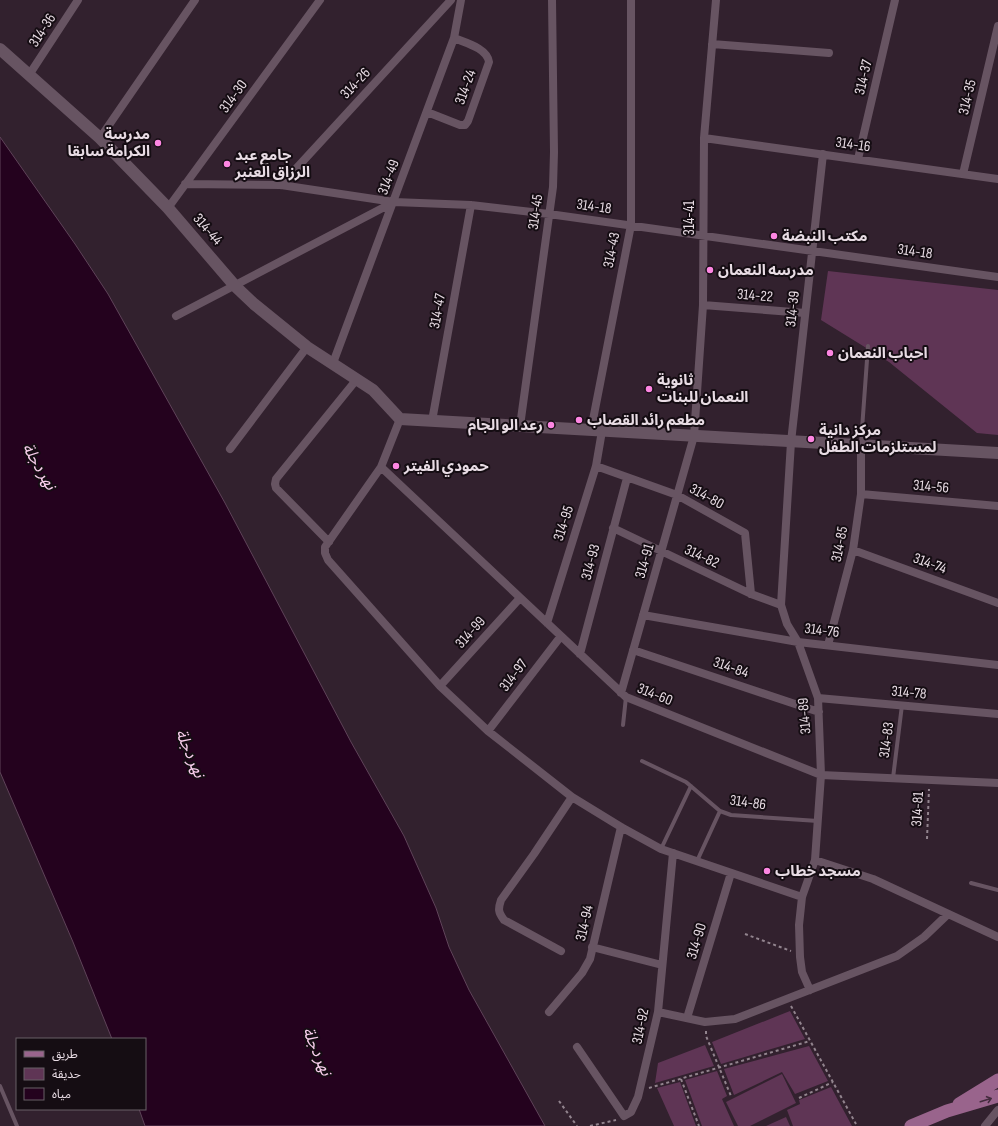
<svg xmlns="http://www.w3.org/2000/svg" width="998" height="1126" font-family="'Sofia Sans Condensed','Noto Sans Arabic',sans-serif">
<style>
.green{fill:#5f3555}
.water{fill:#24021e;stroke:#5f4359}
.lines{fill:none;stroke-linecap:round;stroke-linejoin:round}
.path{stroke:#92848e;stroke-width:2;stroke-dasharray:3 3;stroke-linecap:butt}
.lane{stroke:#675462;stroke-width:4}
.street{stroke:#675462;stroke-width:8}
.secondary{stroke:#675462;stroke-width:12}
.primary{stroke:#99648c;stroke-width:13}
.oneway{stroke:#432b3d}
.poi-dot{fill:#fd86e2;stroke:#150d13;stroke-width:1.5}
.labels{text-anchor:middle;stroke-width:4;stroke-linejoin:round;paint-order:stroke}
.street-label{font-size:15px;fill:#e8dce4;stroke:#150d13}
.poi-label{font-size:15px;font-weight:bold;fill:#e8dce4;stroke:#150d13;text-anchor:start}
.water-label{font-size:16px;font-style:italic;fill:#f9cfed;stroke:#150d13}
</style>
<rect width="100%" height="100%" fill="#32212e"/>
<path class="green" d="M828 271 998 290V435L977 433 889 362 821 320Z
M790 1011 805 1039 721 1064 712 1042Z
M705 1045 714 1066 655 1083 658 1063Z
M809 1046 828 1081 795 1094 782 1072 734 1095 724 1069Z
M717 1071 727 1096 722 1099 734 1126H702L685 1080Z
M782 1074 796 1103 750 1126H738L726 1102Z
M680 1082 696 1126H674L657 1088Z
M831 1087 852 1126H793L787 1110 800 1104 799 1100Z
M786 1117 790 1126H766Z"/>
<path class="water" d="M0 137 75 244 108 294 225 503 351 742 404 836 436 908 449 947 469 990 545 1126H145L139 1109H145V1039H112L73 942 0 772Z"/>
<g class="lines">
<path class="path" d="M927 839 929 789
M745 934 791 951
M791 1006 856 1124
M706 1031V1036L731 1096
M681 1079 699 1126
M649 1088 810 1041
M799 1098 833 1082
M559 1101 577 1126
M590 1126 616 1120"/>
<path class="lane" d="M861 443 868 346
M623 725 626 697
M642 761 686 782 720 811 731 815 818 821
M893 778 902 705
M661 849 691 786
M697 861 720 811
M971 883 998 890
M0 1086 17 1126"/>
<path class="street" d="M712 44 829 53
M29 75 78 0
M427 112 460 125H465L468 121 489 62C487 48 466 43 454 38
M100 138 195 0
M704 138 998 179
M858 159 895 0
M963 174 998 26
M185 184 281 185 394 202 471 205 549 214 998 277
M281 185 451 0
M168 208 320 0
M703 305 805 313
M176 316 394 202
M333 363 454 38 461 0
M400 419 381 467 325 547V553L328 560 440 686 488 731 572 797 621 827 661 849 802 897
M432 421 471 205
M520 426 553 187 554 152 552 0
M591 430 631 225V0
M230 449 307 347
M596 466 677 495 745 533 751 594
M381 467 626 697 821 775 998 783
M861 494 998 506
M613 528 751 594 781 605
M329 542 276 488 275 484 276 479 357 379
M853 550 998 603
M643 615 798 642 998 665
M547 623 596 466 602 431
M828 645 853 550 861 494V446
M633 650 819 712
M580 654 627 478
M440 686 520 598
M621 693 694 436 703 305 704 138 716 0
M818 698 998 714
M488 731 561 636
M815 860 873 879 998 937
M592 947 662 965
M561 951 504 920C498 912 498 909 501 900L534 854 572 797
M810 990 802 972 800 957 799 925 802 897 815 860 821 775 818 698 798 642 787 624 781 605 791 442 823 154
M549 1012 582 973 590 959 621 827
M658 1012 705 1022 735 1019 897 956 924 937 947 915
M687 1018 731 873
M577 1047 624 1116 631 1112 638 1097 658 1012 673 853
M985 1126 998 1110"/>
<path class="secondary" d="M0 49 100 138 168 208 235 286 254 304 307 347 373 390 400 419 998 453"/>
<path class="primary" d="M959 1104 998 1080
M911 1126 947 1111 998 1096"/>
</g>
<defs><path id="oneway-shaft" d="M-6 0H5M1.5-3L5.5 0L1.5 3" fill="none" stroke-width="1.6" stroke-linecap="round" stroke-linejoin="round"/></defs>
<use class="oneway" href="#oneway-shaft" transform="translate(986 1100) rotate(-17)"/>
<g class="poi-dot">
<circle cx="158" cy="143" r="4"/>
<circle cx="227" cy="164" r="4"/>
<circle cx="774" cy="236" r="4"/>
<circle cx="710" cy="270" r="4"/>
<circle cx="830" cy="353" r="4"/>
<circle cx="649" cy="389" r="4"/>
<circle cx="579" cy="420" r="4"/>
<circle cx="551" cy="425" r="4"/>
<circle cx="811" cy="439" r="4"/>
<circle cx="396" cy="466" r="4"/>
<circle cx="767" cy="871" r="4"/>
</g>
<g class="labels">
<g class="street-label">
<text transform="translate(42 30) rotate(-57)" y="5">314-36</text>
<text transform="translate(863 77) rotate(-77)" y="5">314-37</text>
<text transform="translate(355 83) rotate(-47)" y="5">314-26</text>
<text transform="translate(465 87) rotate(-70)" y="5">314-24</text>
<text transform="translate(233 96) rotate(-54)" y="5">314-30</text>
<text transform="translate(967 97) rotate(-77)" y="5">314-35</text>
<text transform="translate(853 144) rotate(8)" y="5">314-16</text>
<text transform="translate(388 177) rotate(-70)" y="5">314-49</text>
<text transform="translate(594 206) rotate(8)" y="5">314-18</text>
<text transform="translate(535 212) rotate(-82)" y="5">314-45</text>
<text transform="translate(689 218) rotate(-90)" y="5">314-41</text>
<text transform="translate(208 229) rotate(49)" y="5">314-44</text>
<text transform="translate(611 250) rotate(-79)" y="5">314-43</text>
<text transform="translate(915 251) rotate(8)" y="5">314-18</text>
<text transform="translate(755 295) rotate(5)" y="5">314-22</text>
<text transform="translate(792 309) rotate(-84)" y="5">314-39</text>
<text transform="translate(437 311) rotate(-80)" y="5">314-47</text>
<text transform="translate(931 486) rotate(5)" y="5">314-56</text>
<text transform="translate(707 496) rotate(29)" y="5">314-80</text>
<text transform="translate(563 523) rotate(-72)" y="5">314-95</text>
<text transform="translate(839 544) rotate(-79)" y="5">314-85</text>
<text transform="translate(702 556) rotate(25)" y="5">314-82</text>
<text transform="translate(644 561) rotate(-74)" y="5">314-91</text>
<text transform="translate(590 562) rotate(-75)" y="5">314-93</text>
<text transform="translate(930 563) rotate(20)" y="5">314-74</text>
<text transform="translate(822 630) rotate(7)" y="5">314-76</text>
<text transform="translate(470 632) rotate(-48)" y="5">314-99</text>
<text transform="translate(731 667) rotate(19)" y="5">314-84</text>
<text transform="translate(513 675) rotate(-53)" y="5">314-97</text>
<text transform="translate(909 692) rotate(5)" y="5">314-78</text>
<text transform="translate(655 694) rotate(22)" y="5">314-60</text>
<text transform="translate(804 716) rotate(-95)" y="5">314-89</text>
<text transform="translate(886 740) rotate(-82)" y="5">314-83</text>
<text transform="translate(748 802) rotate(8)" y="5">314-86</text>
<text transform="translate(917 809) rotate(-87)" y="5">314-81</text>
<text transform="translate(584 923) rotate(-77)" y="5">314-94</text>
<text transform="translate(696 941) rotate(-73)" y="5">314-90</text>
<text transform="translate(640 1026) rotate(-78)" y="5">314-92</text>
</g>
<g class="poi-label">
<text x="150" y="139" text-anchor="end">مدرسة<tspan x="150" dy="17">الكرامة سابقا</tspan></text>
<text x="235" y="160">جامع عبد<tspan x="235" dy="17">الرزاق العنبر</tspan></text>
<text x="782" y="241">مكتب النبضة</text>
<text x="718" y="275">مدرسه النعمان</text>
<text x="838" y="358">احباب النعمان</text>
<text x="657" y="385">ثانوية<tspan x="657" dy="17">النعمان للبنات</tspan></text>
<text x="587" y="425">مطعم رائد القصاب</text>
<text x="543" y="430" text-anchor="end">رعد الو الجام</text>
<text x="819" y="435">مركز دانية<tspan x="819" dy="17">لمستلزمات الطفل</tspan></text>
<text x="404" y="471">حمودي الفيتر</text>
<text x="775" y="876">مسجد خطاب</text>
</g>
<g class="water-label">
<text transform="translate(40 466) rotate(60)" y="6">نهر دجلة</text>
<text transform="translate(191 753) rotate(67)" y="6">نهر دجلة</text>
<text transform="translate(318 1051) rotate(67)" y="6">نهر دجلة</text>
</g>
</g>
<rect x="16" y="1038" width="130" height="72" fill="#150d13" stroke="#696067"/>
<rect x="24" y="1051" width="20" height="6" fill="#99648c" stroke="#696067"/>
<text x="52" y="1058" font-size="12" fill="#e8dce4">طريق</text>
<rect x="24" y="1068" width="20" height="12" fill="#5f3555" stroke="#696067"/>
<text x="52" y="1078" font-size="12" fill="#e8dce4">حديقة</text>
<rect x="24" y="1088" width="20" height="12" fill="#24021e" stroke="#696067"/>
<text x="52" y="1098" font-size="12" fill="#e8dce4">مياه</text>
</svg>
